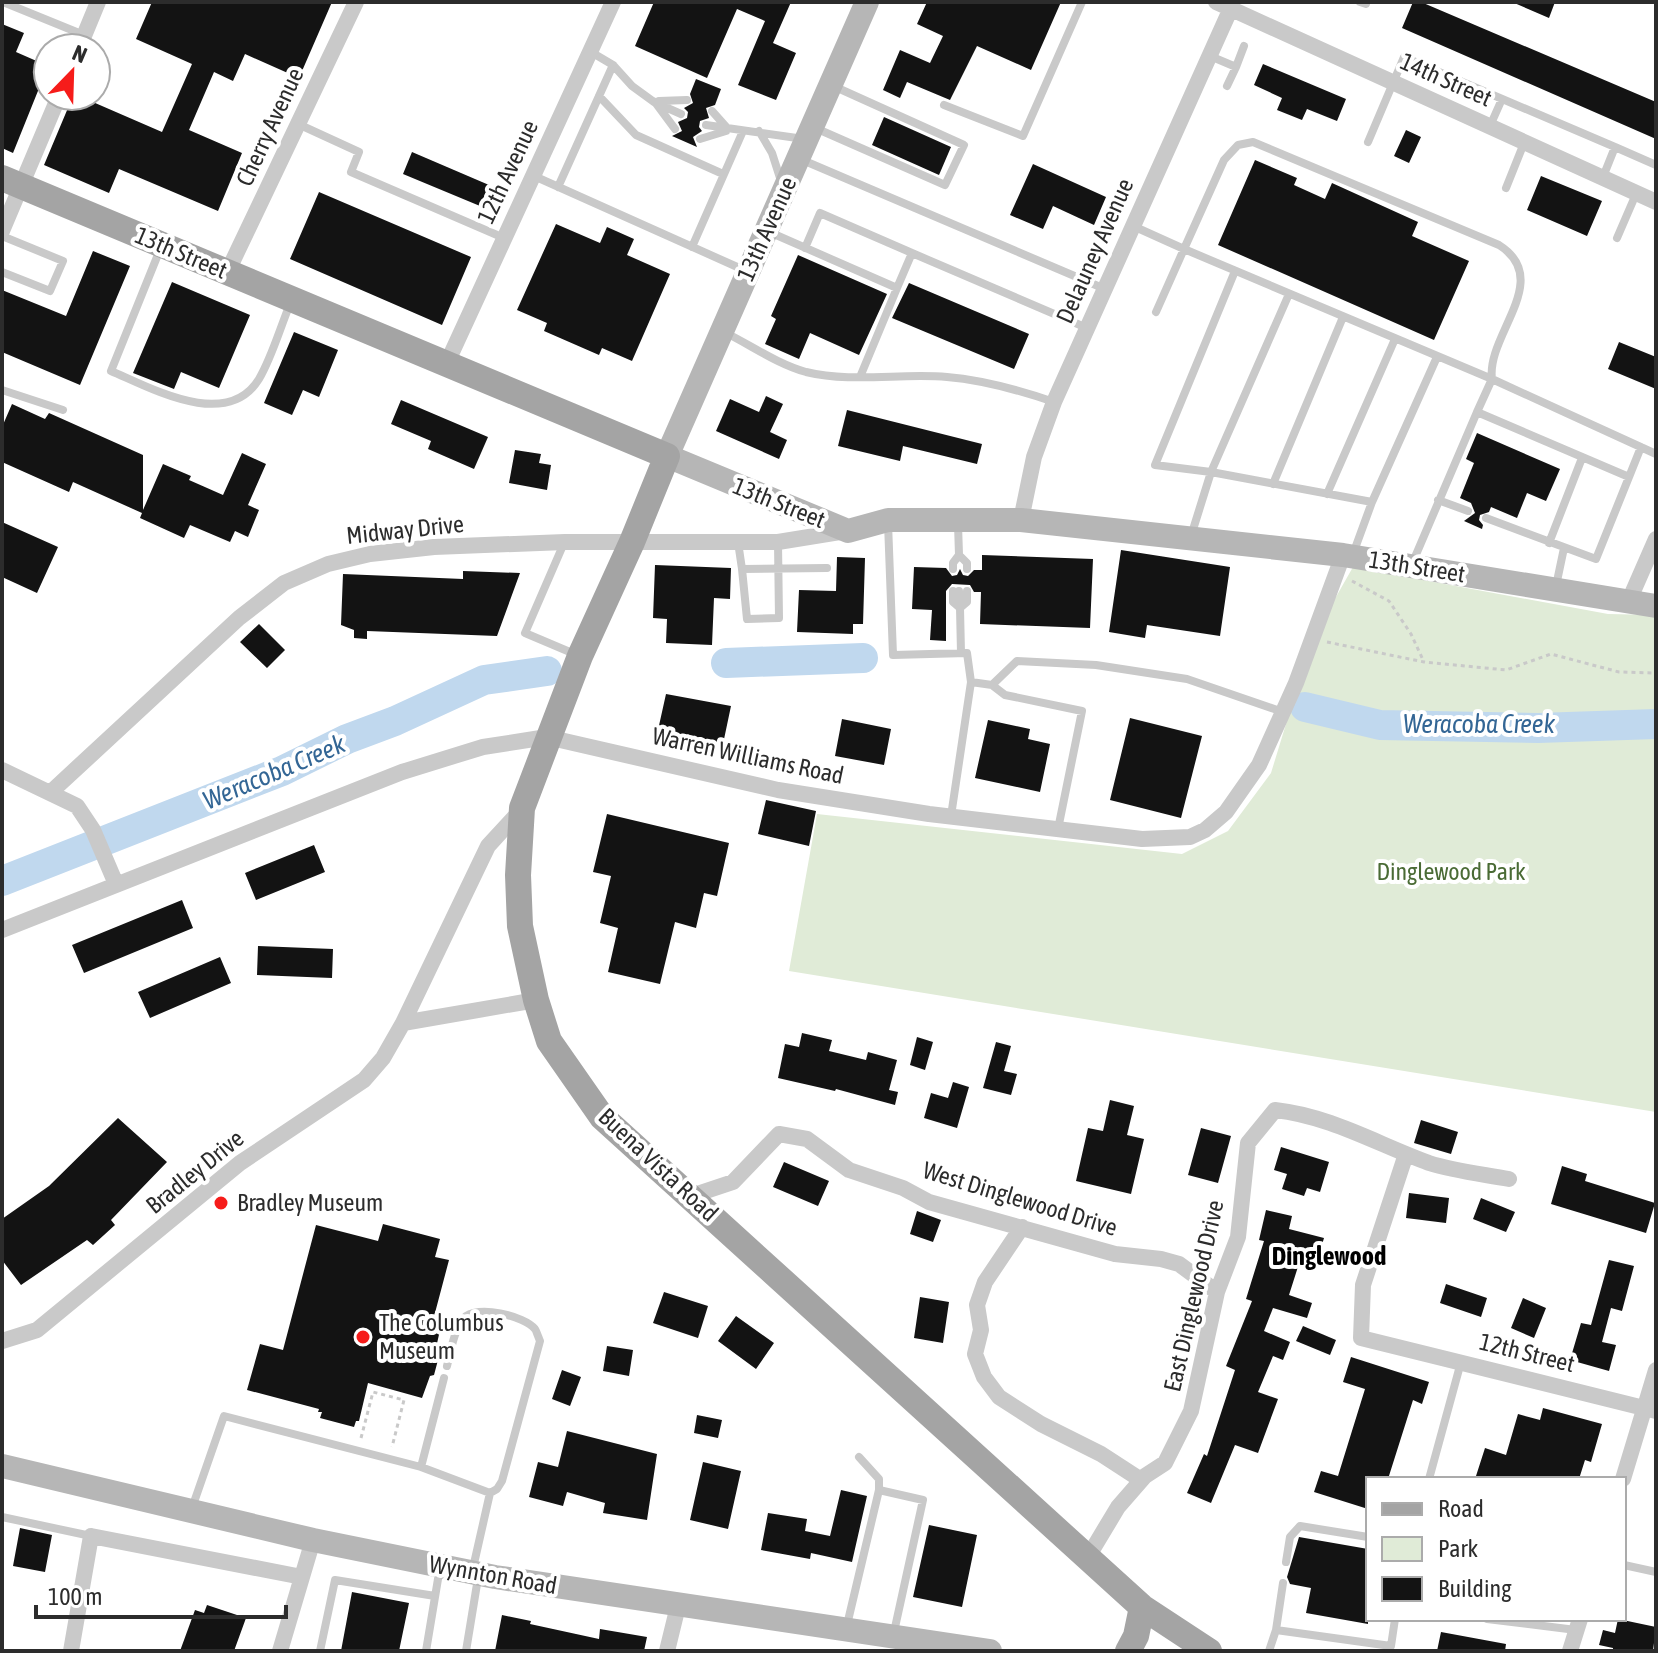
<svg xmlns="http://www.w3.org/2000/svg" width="1658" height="1653" font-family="'Asap Condensed',sans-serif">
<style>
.green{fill:#e0ebd7}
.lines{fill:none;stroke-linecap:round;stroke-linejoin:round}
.river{stroke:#c0d8ee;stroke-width:30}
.building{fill:#131313}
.path{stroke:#c9c9c9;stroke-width:3;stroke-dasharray:4 4;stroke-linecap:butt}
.lane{stroke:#c9c9c9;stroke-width:8}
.street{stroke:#c9c9c9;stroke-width:16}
.secondary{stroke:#b6b6b6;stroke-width:24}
.primary{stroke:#a4a4a4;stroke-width:26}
.poi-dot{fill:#f61c1a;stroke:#fff;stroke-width:3}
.labels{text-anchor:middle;stroke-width:8;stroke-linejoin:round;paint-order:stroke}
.street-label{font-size:24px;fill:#2c2c2c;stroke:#fff}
.park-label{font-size:24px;fill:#4a6b35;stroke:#fff}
.poi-label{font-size:24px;fill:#2c2c2c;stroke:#fff;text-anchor:start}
.water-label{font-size:26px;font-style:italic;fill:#336695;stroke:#fff}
.neighbourhood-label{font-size:26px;font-weight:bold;fill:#000;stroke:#fff}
</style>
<rect width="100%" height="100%" fill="#fff"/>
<path class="green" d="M1353 567 1608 614 1656 615V1112L789 971 817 814 1182 854 1228 831 1271 773 1312 639Z"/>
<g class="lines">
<path class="river" d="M726 663 863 658
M1305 707 1380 725 1538 728 1656 724
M2 881 282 771 347 739 395 721 484 680 547 671"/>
</g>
<path class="building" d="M152 2H332L299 78 245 54 233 81 214 72 189 130 242 153 218 211 119 169 109 193 44 165 73 96H79L162 132 192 64 136 39Z
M654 2H791L773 43 796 53 776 100 738 85 765 21 737 9 707 78 635 46Z
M927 2H1061L1031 70 977 46 950 100 907 82 900 98 883 90 900 50 930 63 943 36 917 24Z
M1413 2H1421L1656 102V139L1402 28Z
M1512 2H1555L1549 18Z
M2 24 24 33 16 52 48 66 13 153 2 148Z
M1263 64 1346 99 1337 121 1307 109 1302 120 1277 110 1282 98 1254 85Z
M696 79 721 89 715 105 706 108 709 118 700 121 699 127 702 131 693 137 697 147 672 136 682 131 678 122 687 118 688 112 684 108 693 103 690 94Z
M884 117 951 147 939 175 872 145Z
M1406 130 1421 137 1409 163 1394 156Z
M412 152 489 185 480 206 403 174Z
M1255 160 1297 178 1294 185 1325 199 1332 183 1418 222 1412 236 1469 261 1434 340 1218 245Z
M1033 164 1106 197 1094 225 1053 206 1043 229 1010 215Z
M1541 176 1602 201 1587 236 1527 210Z
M319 192 471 257 442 325 290 259Z
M556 224 600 243 607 227 634 239 627 255 670 274 632 361 602 348 599 355 544 331 547 323 517 310Z
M93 251 130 266 80 385 2 352V290L66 316Z
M798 255 887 294 859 355 810 333 799 359 765 344 776 319 771 316Z
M172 282 250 315 219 388 181 372 174 389 133 373Z
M909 283 1029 334 1014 369 892 318Z
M294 332 338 350 319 397 303 390 292 415 264 403Z
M1619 342 1656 357V389L1608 369Z
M766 396 783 404 770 432 787 440 779 459 716 431 730 399 759 412Z
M401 400 488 437 474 469 428 449 431 441 391 424Z
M12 404 45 419 49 413 143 455V510L163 464 191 476 189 480 223 495 242 453 266 464 248 505 259 510 248 537 235 531 230 542 190 525 184 538 140 518 142 513 73 482 69 492 2 462V427Z
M847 410 982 444 977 464 903 446 900 461 838 446Z
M1477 433 1560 469 1546 501 1527 493 1517 518 1491 507 1489 512 1480 515 1479 520 1483 525 1482 529 1464 521 1475 513 1471 503 1460 498 1474 463 1466 459Z
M515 450 541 454 539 463 551 465 547 490 509 483Z
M2 522 58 547 37 593 2 577Z
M1121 550 1230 567 1220 636 1147 625 1145 638 1109 632Z
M982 555 1093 559 1090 628 980 624 981 592H974L970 585 952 584 946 591V641L930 640 932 610 912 609 914 567 946 568 952 576 957 575 960 569 963 575 968 576 974 570H982Z
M837 557 865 558 863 624H853V634L797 632 799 590 836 591Z
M655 565 731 568 730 599 714 598 712 645 666 643 667 619 653 618Z
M463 571 520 573 497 636 367 631V639L354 638V630L341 625 343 574 463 579Z
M259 624 285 650 267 668 240 642Z
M666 694 731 706 723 744 658 730Z
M1130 718 1202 736 1181 818 1110 800Z
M842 719 891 729 884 765 835 756Z
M988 720 1030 729 1028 739 1050 744 1040 792 975 778Z
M766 800 816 811 809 846 758 834Z
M607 814 729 843 717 896 704 893 696 928 675 922 660 984 608 972 618 928 600 923 611 876 593 872Z
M314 845 325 872 256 900 245 873Z
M182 900 193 928 84 973 72 945Z
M258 946 333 949 332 978 257 975Z
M220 957 231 983 150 1018 138 992Z
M802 1033 832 1040 829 1051 866 1060 868 1052 897 1060 889 1090 898 1092 895 1105 836 1089 835 1091 778 1078 785 1044 799 1047Z
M917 1037 933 1042 925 1070 910 1065Z
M996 1042 1011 1046 1004 1071 1017 1074 1011 1095 983 1088Z
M953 1082 969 1087 957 1128 924 1118 931 1093 948 1098Z
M1110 1100 1134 1106 1127 1135 1144 1139 1131 1194 1076 1181 1088 1128 1103 1131Z
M118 1118 167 1162 111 1220 115 1225 93 1245 87 1240 21 1285 2 1260V1219L49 1186Z
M1421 1120 1458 1132 1451 1154 1414 1143Z
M1201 1128 1231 1136 1218 1183 1188 1175Z
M1281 1147 1329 1162 1320 1192 1307 1188 1304 1196 1282 1189 1287 1174 1274 1170Z
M784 1162 829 1181 818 1206 773 1187Z
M1562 1166 1587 1174 1585 1181 1655 1203 1646 1233 1551 1204Z
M1409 1193 1449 1198 1446 1223 1406 1218Z
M1481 1198 1515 1212 1506 1232 1473 1219Z
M1266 1210 1292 1216 1289 1229 1324 1238 1319 1255 1303 1251 1289 1295 1312 1303 1307 1318 1273 1308 1264 1331 1290 1342 1283 1360 1273 1356 1258 1392 1278 1399 1258 1453 1235 1445 1211 1503 1187 1493 1204 1454 1207 1456 1235 1370 1226 1366 1252 1301 1246 1299 1264 1241 1259 1240Z
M917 1211 941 1220 933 1242 910 1234Z
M383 1224 440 1239 435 1257 449 1260 431 1328 440 1330 436 1348 438 1349 435 1359 438 1360 434 1375 430 1376 422 1398 368 1383 359 1421H356L354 1427 320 1418 322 1412H318L319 1409 247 1390 260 1344 283 1350 316 1225 378 1241Z
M1609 1260 1634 1266 1622 1311 1611 1308 1602 1342 1616 1345 1609 1371 1570 1360 1581 1323 1591 1325Z
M1446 1284 1487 1298 1481 1317 1440 1303Z
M664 1292 708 1306 698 1338 653 1323Z
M920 1297 949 1302 943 1343 914 1338Z
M1523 1298 1546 1308 1534 1338 1511 1328Z
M736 1316 774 1343 756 1369 718 1341Z
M1303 1326 1336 1340 1330 1355 1296 1341Z
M607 1346 633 1350 629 1376 603 1371Z
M1351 1357 1429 1382 1422 1404 1413 1400 1388 1479H1368V1509L1314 1492 1321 1471 1338 1476 1365 1389 1343 1382Z
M562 1370 581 1377 570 1406 552 1399Z
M1543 1408 1602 1424 1591 1462 1585 1460 1579 1479H1486L1476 1476 1485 1448 1506 1455 1518 1414 1540 1420Z
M697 1415 722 1420 718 1438 694 1433Z
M567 1431 657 1454 647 1520 603 1513 605 1503 567 1492 563 1506 529 1497 538 1462 558 1467Z
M703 1462 741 1471 728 1529 690 1520Z
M841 1490 867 1496 852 1562 811 1553 810 1559 761 1550 768 1513 807 1519 805 1531 830 1536Z
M929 1525 977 1535 962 1607 913 1597Z
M20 1528 52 1535 45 1572 13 1566Z
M1299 1537 1368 1549V1624L1306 1613 1311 1588 1290 1584 1287 1577Z
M352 1592 409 1603 399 1651H341Z
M207 1605 246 1618 234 1651H180L195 1610 204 1613Z
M502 1615 531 1621 530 1624 599 1639 600 1629 647 1637 644 1651H495Z
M1618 1619 1656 1627 1653 1651H1613V1648L1599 1645 1603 1630 1615 1633Z
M1441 1632 1506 1644 1505 1651H1437Z"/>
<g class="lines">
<path class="path" d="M1352 581 1389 601 1411 634 1424 662
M1327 642 1424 662 1506 670 1551 654 1619 672 1656 673
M361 1438 373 1392 404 1400 392 1447"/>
<path class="lane" d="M3 2 84 35
M1360 2 1366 4
M591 52 613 65 632 86 654 102 681 114
M1210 56 1236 67 1244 46
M1227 86 1236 67
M599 96 636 135 723 174
M659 101 687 100
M655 102 675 129
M944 105 1023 136 1082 2
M712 111 728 129
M298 124 359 152 351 172 504 238
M706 125 804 139
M1490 126 1502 99
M813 127 945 185 964 145 831 85
M759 131 772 153 781 181
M700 139 726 131
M1368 142 1404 57 1615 147
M800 159 1105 289
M534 176 744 270
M1603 177 1615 147 1656 165
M558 187 613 65
M1506 188 1524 143
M1133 226 1184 249 1224 160 1238 145 1253 142 1499 245C1554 280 1486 335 1492 379L1656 454
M767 231 897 288 912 253 820 213 805 248
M2 236 63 261 50 291 2 272
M1617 238 1636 194
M161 247 111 371C151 388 227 431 259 379 272 357 280 328 290 304
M692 247 743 131
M912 253 1087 328
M1289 294 1211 472 1372 502 1437 357
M1156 312 1184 249 1492 379 1477 412
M724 332C751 345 777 364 806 372 852 383 901 373 947 377 983 380 1019 390 1054 402
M860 377 897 288
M2 390 63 410
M1273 484 1343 317
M1327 494 1395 339
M1438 500 1468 511
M1486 518 1596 559 1629 477
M888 523 893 655 967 653 971 682 951 816
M1191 536 1211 472 1155 465 1235 271
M738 542 742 569
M564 543 525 633 577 655
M778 543 779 618 747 619 742 569 827 568
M1549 543 1582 458
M1353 554 1372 502
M959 555 967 563V569
M1412 564 1477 412 1629 477 1641 447
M953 569V563L959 555 958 524
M1556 586 1564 548
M953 591V602L960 608 961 653
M959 591 960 608
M960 608 967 602V591
M971 682 992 685 1017 661 1096 665 1187 679 1283 712
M992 685 1005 695 1082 711 1058 829
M447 1366C451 1350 454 1330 464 1318 476 1304 525 1316 535 1329 536 1330 539 1339 540 1341L502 1481 497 1489 490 1493 473 1568
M859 1457 879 1479V1490L923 1500 894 1632
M421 1467 444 1378
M1429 1479 1461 1362
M192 1508 224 1416 421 1467 490 1493
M2 1517 91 1536
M1286 1562 1290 1537 1300 1526 1368 1537
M1624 1565 1656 1572
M1487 1619 1576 1630
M847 1625 879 1490
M1276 1630 1391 1646 1395 1619
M320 1651 335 1580 435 1596
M426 1651 440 1567
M466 1651 478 1578
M1269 1651 1276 1630 1283 1583"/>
<path class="street" d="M1216 2 1656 202
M79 48 98 2
M2 231 59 96
M227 273 356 2
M447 363 613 2
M1021 520 1034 457 1054 402 1231 8
M1628 603 1656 539
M2 770 77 806 93 830 116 884
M51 792 239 618 284 583 328 564 370 554 434 547 565 542H778L846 531
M2 930 402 772 483 747 547 737 778 790 929 814 1142 839 1190 837 1205 830 1226 812 1259 765 1296 683 1343 555
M403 1023 536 1000
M1406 1154 1363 1285 1361 1338 1656 1411
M691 1196 733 1182 779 1134 807 1139 849 1170 903 1188 929 1202 1115 1254 1161 1259 1179 1264 1217 1292
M1022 1227 985 1282 977 1305 981 1330 975 1354 984 1377 999 1397 1041 1424 1101 1454 1141 1480
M2 1341 37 1330 240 1163 364 1080 383 1058 403 1023 488 846 521 810
M1623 1479 1656 1370
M1088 1557 1118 1507 1145 1476 1165 1463 1191 1411 1217 1292 1238 1237 1248 1143 1275 1110C1330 1116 1377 1144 1429 1163 1454 1171 1482 1174 1509 1179
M71 1651 91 1536 302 1577
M280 1651 313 1540
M667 1651 678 1606
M1570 1651 1580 1619"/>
<path class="secondary" d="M867 2 667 456 848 531 888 520H1021L1343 555 1656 606
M2 1466 313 1540 495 1577 990 1651"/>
<path class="primary" d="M2 178 667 456 632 542 580 656 522 808 518 875 520 926 536 1000 549 1041 602 1117 1142 1607 1209 1651
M1128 1651 1136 1636 1142 1607"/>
</g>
<g class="poi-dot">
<circle cx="221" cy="1203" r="8"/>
<circle cx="363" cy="1337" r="8"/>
</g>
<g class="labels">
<g class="street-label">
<text transform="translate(1446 80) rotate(24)" y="8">14th Street</text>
<text transform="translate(270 127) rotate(-65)" y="8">Cherry Avenue</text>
<text transform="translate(508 172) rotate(-65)" y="8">12th Avenue</text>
<text transform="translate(767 229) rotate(-66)" y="8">13th Avenue</text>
<text transform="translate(1095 251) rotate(-66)" y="8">Delauney Avenue</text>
<text transform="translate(181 253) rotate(23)" y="8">13th Street</text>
<text transform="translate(779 503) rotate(22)" y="8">13th Street</text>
<text transform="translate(405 530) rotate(-6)" y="8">Midway Drive</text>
<text transform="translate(1417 567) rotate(9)" y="8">13th Street</text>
<text transform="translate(748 756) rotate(12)" y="8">Warren Williams Road</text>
<text transform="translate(658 1165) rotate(43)" y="8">Buena Vista Road</text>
<text transform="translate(195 1172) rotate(-39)" y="8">Bradley Drive</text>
<text transform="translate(1020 1199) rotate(17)" y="8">West Dinglewood Drive</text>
<text transform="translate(1194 1296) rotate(-77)" y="8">East Dinglewood Drive</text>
<text transform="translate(1527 1353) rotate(14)" y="8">12th Street</text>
<text transform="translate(493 1575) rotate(10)" y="8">Wynnton Road</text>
</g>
<g class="park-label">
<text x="1451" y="880">Dinglewood Park</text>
</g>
<g class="poi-label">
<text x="237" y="1211">Bradley Museum</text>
<text x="379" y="1331">The Columbus<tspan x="379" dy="28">Museum</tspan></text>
</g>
<g class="water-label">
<text x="1479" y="733">Weracoba Creek</text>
<text transform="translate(274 772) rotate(-23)" y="9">Weracoba Creek</text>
</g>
<g class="neighbourhood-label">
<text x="1329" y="1265">Dinglewood</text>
</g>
</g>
<rect width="1658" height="1653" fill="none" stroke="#2c2c2c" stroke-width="8"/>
<rect x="1366" y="1477" width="260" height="144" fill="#ffffff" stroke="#ababab" stroke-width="2"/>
<rect x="1382" y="1503" width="40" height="12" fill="#a4a4a4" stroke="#ababab" stroke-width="2"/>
<text x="1438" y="1517" font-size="24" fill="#2c2c2c">Road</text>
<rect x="1382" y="1537" width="40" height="24" fill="#e0ebd7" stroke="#ababab" stroke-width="2"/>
<text x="1438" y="1557" font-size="24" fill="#2c2c2c">Park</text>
<rect x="1382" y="1577" width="40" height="24" fill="#131313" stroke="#ababab" stroke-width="2"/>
<text x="1438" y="1597" font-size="24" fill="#2c2c2c">Building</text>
<g transform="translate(72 72) rotate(23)"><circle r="38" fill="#ffffff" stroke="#ababab" stroke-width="2"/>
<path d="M0-6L14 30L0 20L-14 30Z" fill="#f61c1a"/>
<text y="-12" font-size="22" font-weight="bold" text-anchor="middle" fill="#2c2c2c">N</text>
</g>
<path d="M36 1605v12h250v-12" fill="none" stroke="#2c2c2c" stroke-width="4"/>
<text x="48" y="1605" font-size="24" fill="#2c2c2c" stroke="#ffffff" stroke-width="6" paint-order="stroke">100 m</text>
</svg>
